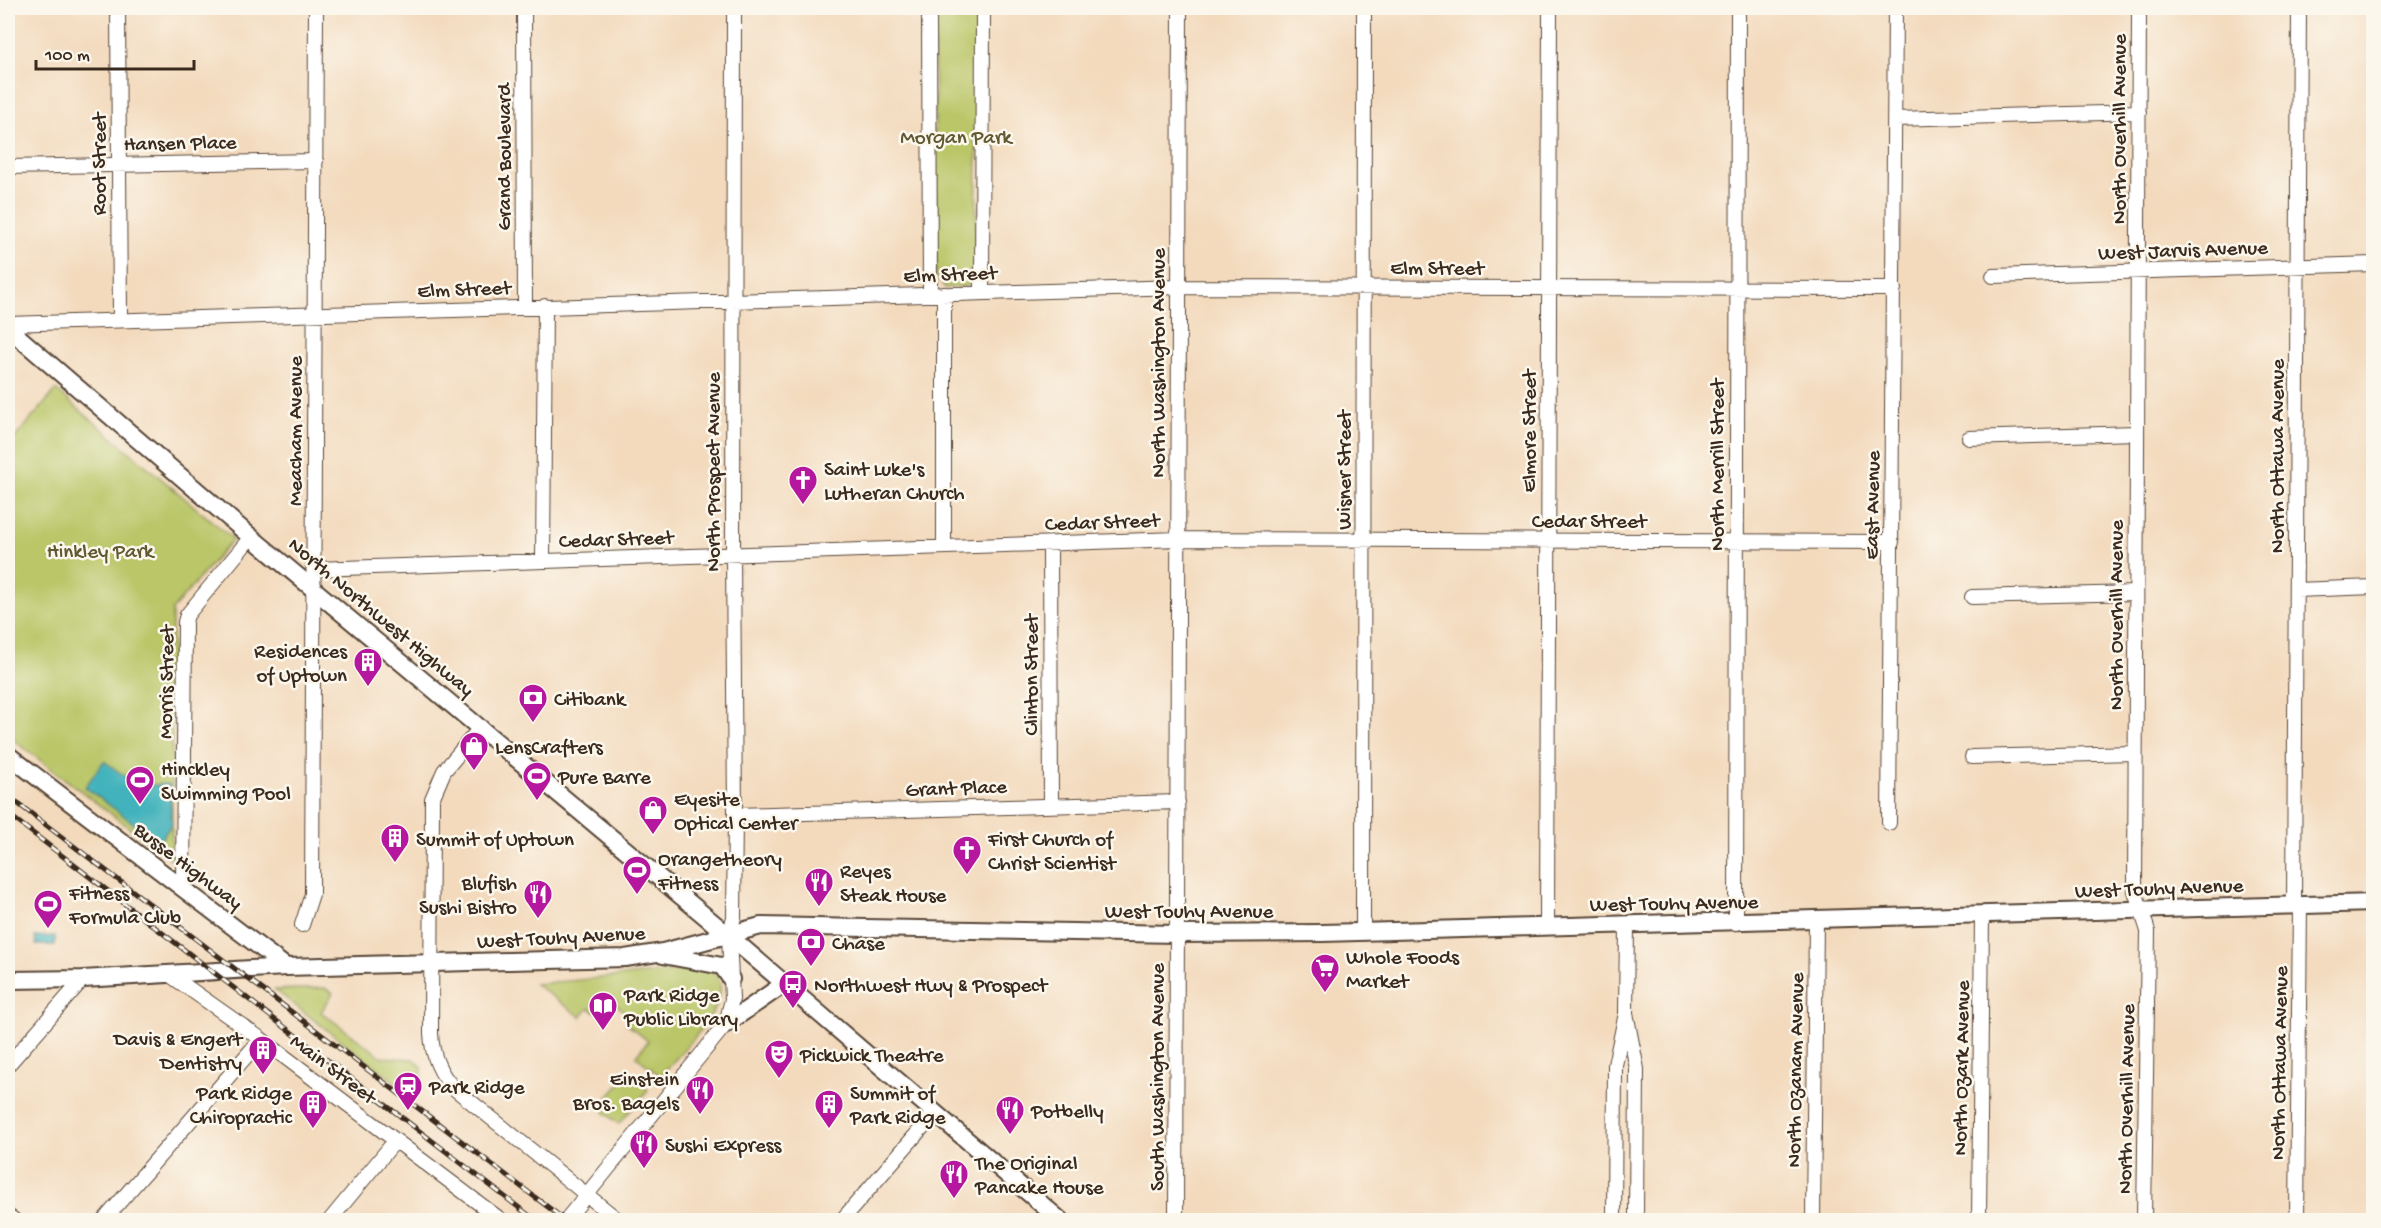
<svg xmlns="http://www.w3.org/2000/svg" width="2381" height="1228" font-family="'Gochi Hand',sans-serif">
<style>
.green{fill:#bac668;stroke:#7a7843;stroke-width:1.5}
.water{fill:#43b3bc;stroke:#3f6e6d;stroke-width:1.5}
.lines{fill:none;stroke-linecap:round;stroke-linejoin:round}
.minor-casing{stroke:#574436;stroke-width:16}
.major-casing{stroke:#574436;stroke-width:20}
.minor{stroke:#fff;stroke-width:14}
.major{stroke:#fff;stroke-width:16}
.rail-casing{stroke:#3b2a1e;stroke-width:5}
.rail{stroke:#fbf7ec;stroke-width:3;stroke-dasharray:9;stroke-linecap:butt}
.labels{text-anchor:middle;stroke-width:5;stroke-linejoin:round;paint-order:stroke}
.street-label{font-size:21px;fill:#3b2a1e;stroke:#fbf7ec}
.park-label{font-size:21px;fill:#615934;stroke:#fbf7ec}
.poi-label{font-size:21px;fill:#3b2a1e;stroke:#fbf7ec;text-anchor:start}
</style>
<rect width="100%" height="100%" fill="#fbf7ec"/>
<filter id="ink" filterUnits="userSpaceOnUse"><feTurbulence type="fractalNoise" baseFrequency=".0167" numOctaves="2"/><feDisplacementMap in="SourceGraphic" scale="12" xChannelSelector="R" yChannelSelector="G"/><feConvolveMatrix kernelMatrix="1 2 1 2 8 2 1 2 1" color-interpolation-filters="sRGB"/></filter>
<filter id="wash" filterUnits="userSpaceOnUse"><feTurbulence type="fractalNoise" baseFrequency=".008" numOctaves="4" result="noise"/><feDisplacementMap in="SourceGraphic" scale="24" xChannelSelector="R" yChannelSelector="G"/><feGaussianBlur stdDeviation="1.35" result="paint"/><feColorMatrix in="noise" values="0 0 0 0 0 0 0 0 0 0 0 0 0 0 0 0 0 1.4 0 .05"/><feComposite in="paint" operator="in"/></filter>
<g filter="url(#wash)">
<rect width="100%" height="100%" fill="#f3dabd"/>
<path class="green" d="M934 8H978L976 274 968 286 945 288 936 275Z
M56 390 233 539 172 610V860L8 736V446Z
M708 968C749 991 678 1055 660 1076L636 1056 648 1041 626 1023 630 1016 607 997 594 1012 589 1008 581 1017 535 984Z
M325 988 333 993 321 1012 382 1057 414 1059 422 1067 421 1089 403 1088 275 990Z
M629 1074 648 1090 619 1124 605 1113 601 1105Z"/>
<path class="water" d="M104 761 138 786 169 784 172 824 159 842 85 787Z
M55 936V945H36L35 937Z"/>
</g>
<g filter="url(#ink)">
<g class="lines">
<g class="minor-casing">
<path id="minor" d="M118 8 120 320
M524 8 525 307
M929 8 930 295
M2139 8 2135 891 2148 931 2144 1220
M1895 119 2139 112
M8 167 316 161
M1993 276 2374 264
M982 293 983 8
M944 294V547
M8 324 1178 287 1894 289
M1969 438 2137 433
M1050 544 1051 806
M543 561 545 306
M315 569 1178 539 1892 542
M2296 590 2374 587
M1972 597 2136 593
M481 727 444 771 432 799 431 1033C432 1055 439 1074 455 1089L618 1220
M1972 757 2135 753
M735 815 1178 802
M1889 823 1895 8
M183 888 185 622 187 615 251 537
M2294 905 2299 8
M1736 923 1738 8
M302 925 312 894 316 8
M1627 925 1626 1013 1637 1069 1636 1220
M1547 927 1550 8
M1363 932 1364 8
M167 973 261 1039 501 1220
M8 1065 83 979
M8 1216 14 1220
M104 1220 261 1039
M330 1220 395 1141
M566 1220 726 1024 732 999 729 936 734 917 735 815 733 555 734 8
M842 1220 934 1114
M1176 1220 1180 8
M1614 1220 1615 1065 1625 1018
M1813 1220 1816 921
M1979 1220 1982 915
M2297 1220 2300 905"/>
</g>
<g class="major-casing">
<path id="major" d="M8 328 251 537 729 936 1060 1220
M8 755 286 967
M663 955 722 966 731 979
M8 980 83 979 286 967 625 958 663 952 761 926 1177 934 1323 933 2374 903
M726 1024 784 984"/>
</g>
<use href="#minor" class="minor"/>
<use href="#major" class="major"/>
<g class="rail-casing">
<path id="rail" d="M8 796 565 1220
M8 814 535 1220"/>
</g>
<use href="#rail" class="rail"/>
</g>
</g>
<defs>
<g id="church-pin" transform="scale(1.5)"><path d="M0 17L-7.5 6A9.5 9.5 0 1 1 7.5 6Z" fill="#b5179e" stroke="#fbf7ec"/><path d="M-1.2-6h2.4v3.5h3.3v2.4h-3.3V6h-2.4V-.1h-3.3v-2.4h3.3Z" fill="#fff"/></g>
<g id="building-pin" transform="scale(1.5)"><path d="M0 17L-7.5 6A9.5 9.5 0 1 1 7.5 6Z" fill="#b5179e" stroke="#fbf7ec"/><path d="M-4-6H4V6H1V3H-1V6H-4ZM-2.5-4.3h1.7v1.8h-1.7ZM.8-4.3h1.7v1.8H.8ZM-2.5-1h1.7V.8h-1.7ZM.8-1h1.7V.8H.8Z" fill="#fff"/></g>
<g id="bank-pin" transform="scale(1.5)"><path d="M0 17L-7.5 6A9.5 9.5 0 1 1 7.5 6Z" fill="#b5179e" stroke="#fbf7ec"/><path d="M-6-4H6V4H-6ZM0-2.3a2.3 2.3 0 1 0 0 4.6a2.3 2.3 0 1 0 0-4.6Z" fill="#fff"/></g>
<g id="shop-pin" transform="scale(1.5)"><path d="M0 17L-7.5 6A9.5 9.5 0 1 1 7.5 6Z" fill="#b5179e" stroke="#fbf7ec"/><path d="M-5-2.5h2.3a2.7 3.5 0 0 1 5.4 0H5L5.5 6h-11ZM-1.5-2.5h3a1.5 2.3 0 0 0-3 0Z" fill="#fff"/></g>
<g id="stadium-pin" transform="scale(1.5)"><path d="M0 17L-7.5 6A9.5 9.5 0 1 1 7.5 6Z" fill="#b5179e" stroke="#fbf7ec"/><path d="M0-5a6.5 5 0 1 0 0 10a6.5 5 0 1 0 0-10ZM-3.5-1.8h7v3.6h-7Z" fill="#fff"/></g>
<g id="restaurant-pin" transform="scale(1.5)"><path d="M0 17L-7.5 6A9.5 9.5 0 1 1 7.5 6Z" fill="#b5179e" stroke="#fbf7ec"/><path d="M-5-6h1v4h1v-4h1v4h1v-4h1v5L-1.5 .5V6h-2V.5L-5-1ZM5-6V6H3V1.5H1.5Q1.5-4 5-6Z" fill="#fff"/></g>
<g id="supermarket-pin" transform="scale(1.5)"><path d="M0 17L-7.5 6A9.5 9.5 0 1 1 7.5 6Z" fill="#b5179e" stroke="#fbf7ec"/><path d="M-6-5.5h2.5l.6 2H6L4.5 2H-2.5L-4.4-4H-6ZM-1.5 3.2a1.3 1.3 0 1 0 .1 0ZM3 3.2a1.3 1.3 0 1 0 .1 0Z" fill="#fff"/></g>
<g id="bus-pin" transform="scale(1.5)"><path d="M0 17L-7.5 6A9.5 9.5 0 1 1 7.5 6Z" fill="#b5179e" stroke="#fbf7ec"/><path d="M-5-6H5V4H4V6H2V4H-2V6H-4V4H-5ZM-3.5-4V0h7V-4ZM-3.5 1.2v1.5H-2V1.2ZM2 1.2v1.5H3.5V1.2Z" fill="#fff"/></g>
<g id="library-pin" transform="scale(1.5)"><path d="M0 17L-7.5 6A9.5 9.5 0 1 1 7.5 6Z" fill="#b5179e" stroke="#fbf7ec"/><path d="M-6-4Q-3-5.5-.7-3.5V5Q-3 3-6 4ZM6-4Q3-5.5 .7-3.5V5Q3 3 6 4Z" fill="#fff"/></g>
<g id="theatre-pin" transform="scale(1.5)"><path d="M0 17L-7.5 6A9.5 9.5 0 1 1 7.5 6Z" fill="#b5179e" stroke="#fbf7ec"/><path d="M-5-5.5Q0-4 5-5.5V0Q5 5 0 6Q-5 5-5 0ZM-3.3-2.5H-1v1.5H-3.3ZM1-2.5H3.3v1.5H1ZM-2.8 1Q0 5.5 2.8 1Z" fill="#fff"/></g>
<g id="station-pin" transform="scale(1.5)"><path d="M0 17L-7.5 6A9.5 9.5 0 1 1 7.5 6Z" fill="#b5179e" stroke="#fbf7ec"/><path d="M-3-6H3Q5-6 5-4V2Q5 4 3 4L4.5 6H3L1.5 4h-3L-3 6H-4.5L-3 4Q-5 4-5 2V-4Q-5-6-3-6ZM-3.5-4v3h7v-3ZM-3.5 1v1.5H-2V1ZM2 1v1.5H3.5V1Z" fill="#fff"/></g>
</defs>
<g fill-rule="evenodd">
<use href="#church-pin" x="803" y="480"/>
<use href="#building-pin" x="368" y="662"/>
<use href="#bank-pin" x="533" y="698"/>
<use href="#shop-pin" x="474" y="746"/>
<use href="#stadium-pin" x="537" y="776"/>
<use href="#stadium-pin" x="140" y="780"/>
<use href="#shop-pin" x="653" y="810"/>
<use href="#building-pin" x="395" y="838"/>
<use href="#church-pin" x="967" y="850"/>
<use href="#stadium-pin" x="637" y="870"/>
<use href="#restaurant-pin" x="819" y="882"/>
<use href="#restaurant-pin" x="538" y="894"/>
<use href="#stadium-pin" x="48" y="904"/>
<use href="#bank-pin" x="811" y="942"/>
<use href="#supermarket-pin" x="1325" y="968"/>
<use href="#bus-pin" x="793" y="984"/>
<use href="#library-pin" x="603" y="1006"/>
<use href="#building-pin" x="263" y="1050"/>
<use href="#theatre-pin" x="779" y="1054"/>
<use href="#station-pin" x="408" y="1086"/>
<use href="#restaurant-pin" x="700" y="1090"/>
<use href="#building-pin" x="313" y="1104"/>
<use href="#building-pin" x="829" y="1104"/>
<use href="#restaurant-pin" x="1010" y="1110"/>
<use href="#restaurant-pin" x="644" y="1144"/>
<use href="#restaurant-pin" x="954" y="1174"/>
</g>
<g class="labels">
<g class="street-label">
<text transform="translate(2118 129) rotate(-90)" y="7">North Overhill Avenue</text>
<text transform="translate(180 142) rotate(-1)" y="7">Hansen Place</text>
<text transform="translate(503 157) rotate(-90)" y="7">Grand Boulevard</text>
<text transform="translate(98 164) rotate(-90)" y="7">Root Street</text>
<text transform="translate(2183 249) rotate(-2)" y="7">West Jarvis Avenue</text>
<text x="1437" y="274">Elm Street</text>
<text transform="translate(950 273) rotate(-2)" y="7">Elm Street</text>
<text transform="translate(464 288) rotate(-2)" y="7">Elm Street</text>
<text transform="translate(1157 363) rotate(-90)" y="7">North Washington Avenue</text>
<text transform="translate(294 431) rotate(-90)" y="7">Meacham Avenue</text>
<text transform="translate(1528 431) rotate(-90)" y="7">Elmore Street</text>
<text transform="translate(2276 456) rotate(-90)" y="7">North Ottawa Avenue</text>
<text transform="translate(1716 465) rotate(-90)" y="7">North Merrill Street</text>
<text transform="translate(1343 470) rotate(-90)" y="7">Wisner Street</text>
<text transform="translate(712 472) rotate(-90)" y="7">North Prospect Avenue</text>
<text transform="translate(1871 505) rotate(-89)" y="7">East Avenue</text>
<text x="1589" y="527">Cedar Street</text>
<text transform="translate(1102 521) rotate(-2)" y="7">Cedar Street</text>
<text transform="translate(616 538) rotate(-2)" y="7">Cedar Street</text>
<text transform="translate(2115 615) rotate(-90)" y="7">North Overhill Avenue</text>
<text transform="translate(382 616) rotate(40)" y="7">North Northwest Highway</text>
<text transform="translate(1030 675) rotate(-90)" y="7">Clinton Street</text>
<text transform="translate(165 682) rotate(-89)" y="7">Morris Street</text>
<text transform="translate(956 787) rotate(-2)" y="7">Grant Place</text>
<text transform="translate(189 865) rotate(37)" y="7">Busse Highway</text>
<text transform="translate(2159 887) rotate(-2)" y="7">West Touhy Avenue</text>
<text transform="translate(1674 902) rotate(-1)" y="7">West Touhy Avenue</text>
<text x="1189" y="917">West Touhy Avenue</text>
<text transform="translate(561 936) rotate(-3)" y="7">West Touhy Avenue</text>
<text transform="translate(2278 1063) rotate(-89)" y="7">North Ottawa Avenue</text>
<text transform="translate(334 1068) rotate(37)" y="7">Main Street</text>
<text transform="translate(1960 1068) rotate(-89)" y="7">North Ozark Avenue</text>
<text transform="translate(1794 1070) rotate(-89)" y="7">North Ozanam Avenue</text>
<text transform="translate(1156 1077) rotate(-90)" y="7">South Washington Avenue</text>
<text transform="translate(2125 1099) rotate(-89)" y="7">North Overhill Avenue</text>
</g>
<g class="park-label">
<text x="956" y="143">Morgan Park</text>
<text x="100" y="557">Hinkley Park</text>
</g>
<g class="poi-label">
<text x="824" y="475">Saint Luke's<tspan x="824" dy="24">Lutheran Church</tspan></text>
<text x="347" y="657" text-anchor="end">Residences<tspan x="347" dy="24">of Uptown</tspan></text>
<text x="554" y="705">Citibank</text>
<text x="495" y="753">LensCrafters</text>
<text x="161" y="775">Hinckley<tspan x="161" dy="24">Swimming Pool</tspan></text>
<text x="558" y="783">Pure Barre</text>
<text x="674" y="805">Eyesite<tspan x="674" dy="24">Optical Center</tspan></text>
<text x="416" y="845">Summit of Uptown</text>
<text x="988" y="845">First Church of<tspan x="988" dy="24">Christ Scientist</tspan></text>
<text x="658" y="865">Orangetheory<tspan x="658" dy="24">Fitness</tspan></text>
<text x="840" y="877">Reyes<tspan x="840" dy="24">Steak House</tspan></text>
<text x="517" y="889" text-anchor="end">Blufish<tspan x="517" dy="24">Sushi Bistro</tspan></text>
<text x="69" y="899">Fitness<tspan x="69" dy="24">Formula Club</tspan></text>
<text x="832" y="949">Chase</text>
<text x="1346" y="963">Whole Foods<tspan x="1346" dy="24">Market</tspan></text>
<text x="814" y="991">Northwest Hwy &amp; Prospect</text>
<text x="624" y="1001">Park Ridge<tspan x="624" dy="24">Public Library</tspan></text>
<text x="242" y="1045" text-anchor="end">Davis &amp; Engert<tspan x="242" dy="24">Dentistry</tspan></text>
<text x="800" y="1061">Pickwick Theatre</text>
<text x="679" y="1085" text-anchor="end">Einstein<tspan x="679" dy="24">Bros. Bagels</tspan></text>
<text x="429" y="1093">Park Ridge</text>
<text x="292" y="1099" text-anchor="end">Park Ridge<tspan x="292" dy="24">Chiropractic</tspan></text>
<text x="850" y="1099">Summit of<tspan x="850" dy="24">Park Ridge</tspan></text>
<text x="1031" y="1117">Potbelly</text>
<text x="665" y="1151">Sushi Express</text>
<text x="975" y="1169">The Original<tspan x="975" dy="24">Pancake House</tspan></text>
</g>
</g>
<rect width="2381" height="1228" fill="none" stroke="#fbf7ec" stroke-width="30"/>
<path d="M36 60v9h158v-9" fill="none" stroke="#3b2a1e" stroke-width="3"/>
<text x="45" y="60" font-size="18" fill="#3b2a1e" stroke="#fbf7ec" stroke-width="4.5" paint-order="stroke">100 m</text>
</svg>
